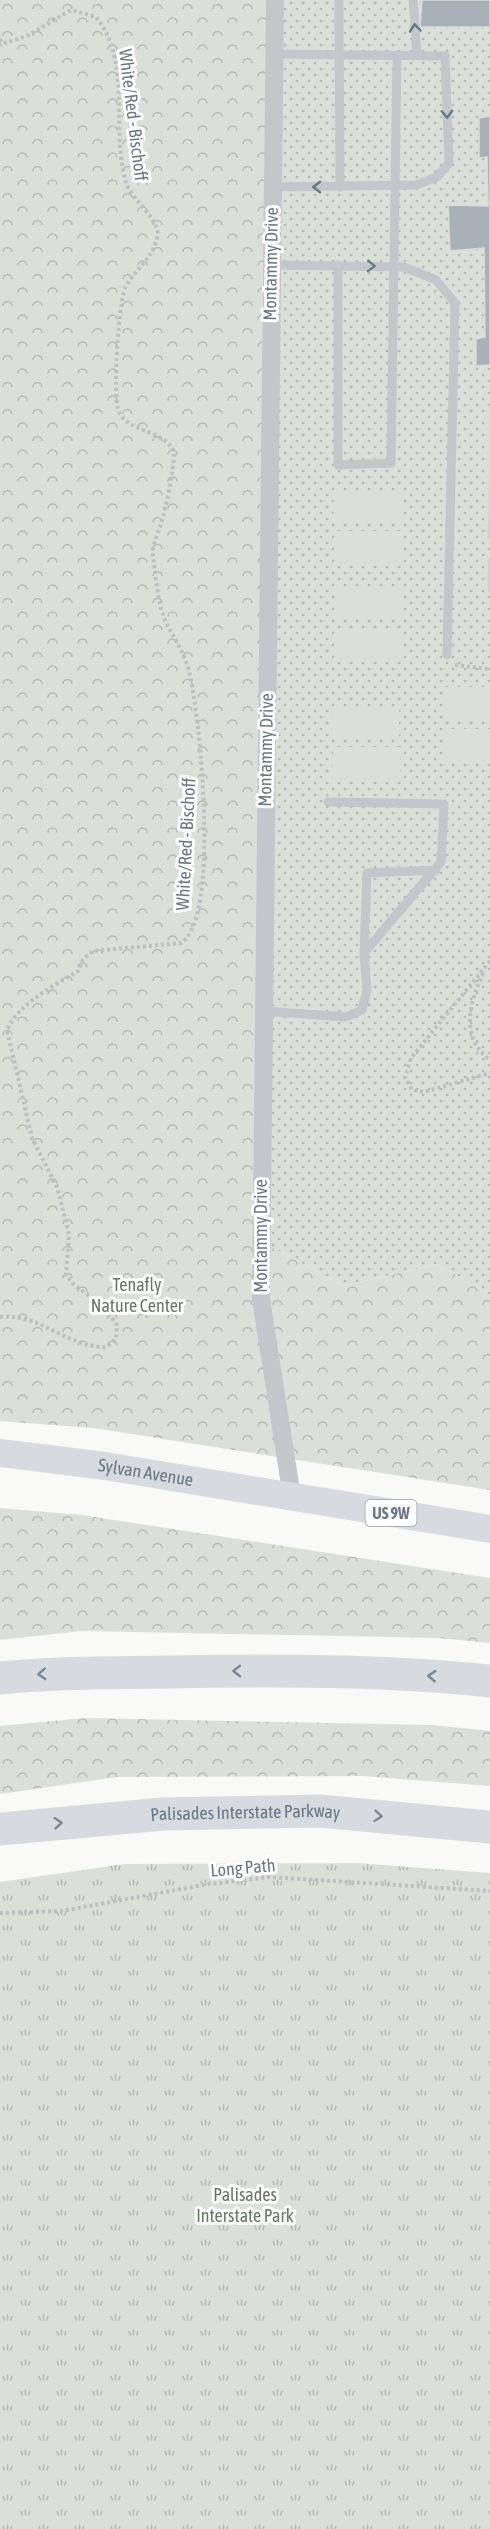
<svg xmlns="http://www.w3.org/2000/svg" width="490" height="2529" font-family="'Asap Condensed',sans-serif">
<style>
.grass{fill:url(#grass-dots)}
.forest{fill:url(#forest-crowns)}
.park{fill:url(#park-tufts)}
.garden{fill:#dae0d8}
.building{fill:#a9b1b8;stroke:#dbdbd9;stroke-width:1.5}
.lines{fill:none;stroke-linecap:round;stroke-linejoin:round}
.path{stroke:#bdbfc2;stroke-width:4;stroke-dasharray:3 3;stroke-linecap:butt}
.lane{stroke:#c3c6ca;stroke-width:9}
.street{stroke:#c3c6ca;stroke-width:18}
.primary{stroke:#d7dbdf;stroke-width:28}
.highway{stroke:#d7dbdf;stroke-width:33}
.oneway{stroke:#697887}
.oneway2{stroke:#7a8794}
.labels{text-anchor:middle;stroke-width:6;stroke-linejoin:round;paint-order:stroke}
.shield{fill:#fff;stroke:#96a0ab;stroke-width:1.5}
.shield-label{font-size:16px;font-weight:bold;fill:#697887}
.street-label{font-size:18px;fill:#697887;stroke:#fff}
.park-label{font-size:18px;fill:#667964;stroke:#fff}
</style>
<defs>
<pattern id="grass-dots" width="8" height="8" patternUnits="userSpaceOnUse" patternTransform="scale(1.5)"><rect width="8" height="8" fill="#dae0d8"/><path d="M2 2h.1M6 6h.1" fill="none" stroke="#b5bab5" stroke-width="1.8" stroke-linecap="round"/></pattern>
<pattern id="forest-crowns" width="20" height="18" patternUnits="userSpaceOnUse" patternTransform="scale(1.5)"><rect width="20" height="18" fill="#dae0d8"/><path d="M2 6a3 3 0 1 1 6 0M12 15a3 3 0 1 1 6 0" fill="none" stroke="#b5bab5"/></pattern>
<pattern id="park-tufts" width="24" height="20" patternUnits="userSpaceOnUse" patternTransform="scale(1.5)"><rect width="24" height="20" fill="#dae0d8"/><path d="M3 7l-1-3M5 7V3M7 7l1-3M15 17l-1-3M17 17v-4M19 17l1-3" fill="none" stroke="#b5bab5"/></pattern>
</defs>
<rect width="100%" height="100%" fill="#f9f9f7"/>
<path class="grass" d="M274 0H490V1295L437 1264 344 1286 262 1242Z"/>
<path class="forest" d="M0 0H274L262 1242 344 1286 437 1264 490 1295V1490L93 1428 0 1421Z
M0 1508 82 1515 490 1578V1643L439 1638 82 1631 0 1640Z
M85 1718 433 1725 490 1731V1786L363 1776 117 1777 0 1794V1726Z"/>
<path class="park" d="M357 1863 490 1873V2529H0V1882L124 1864Z"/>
<path class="garden" d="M334 491H401V522H333Z
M334 531H402V563L334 562Z
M335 586H403L402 617H335Z
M334 629H402L401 660H334Z
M444 687H490V719L444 718Z
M332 707H399V739L332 738Z
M444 729H490V760H444Z
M333 747H400V779L332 778Z"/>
<path class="building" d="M422 0H490V27H420Z
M490 116V365L476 366V339L485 337 484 248 450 251 448 205 488 206 487 157 479 158V118Z
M489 406H490V539H488Z
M488 558H490V593H488Z"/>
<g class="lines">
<path class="path" d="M0 39 2 44 0 45
M455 665 490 669
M490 961 411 1058 405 1077 412 1090 424 1092 490 1073
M483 973C470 1003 459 1037 490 1060
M0 1317C38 1312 68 1348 106 1347L116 1339 117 1325 103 1305 74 1285 66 1275 69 1234 57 1187 32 1138 7 1030C20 1002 54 986 78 971L83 959 93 951 181 943C221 919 200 715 189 671 184 651 172 636 164 618 158 602 155 573 153 555 152 545 158 534 161 524 166 507 174 470 174 453 167 429 126 434 118 409 113 393 118 297 127 284 139 266 154 257 158 234 155 213 130 200 125 179 111 127 132 61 96 17L71 10 27 36 2 44
M0 1913 62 1911 203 1885 269 1877 490 1891"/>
<path class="lane" d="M339 0 340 187
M413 0 417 55
M272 187 416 185 437 177 449 163 445 56 274 54
M271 265 404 267 436 280 455 303 447 655
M338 265V465L391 463 397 55
M364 953 367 873 436 870
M263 1011 346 1017 362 1010 367 990 364 953 441 862 444 804 328 802"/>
<path class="street" d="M275 0 261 1299 292 1497"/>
<path class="primary" id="s1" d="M0 1453 105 1466 490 1529"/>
<g class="highway">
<path d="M0 1678C57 1672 115 1673 172 1672 278 1670 385 1670 490 1681"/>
<path id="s2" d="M0 1829 163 1814 320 1811 490 1827"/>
</g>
</g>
<defs><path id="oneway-chevron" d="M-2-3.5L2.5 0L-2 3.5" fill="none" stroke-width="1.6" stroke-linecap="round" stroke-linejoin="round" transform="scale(1.5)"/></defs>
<g class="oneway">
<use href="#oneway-chevron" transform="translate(415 28) rotate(-95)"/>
<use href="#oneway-chevron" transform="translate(447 114) rotate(88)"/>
<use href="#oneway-chevron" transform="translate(317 187) rotate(180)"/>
<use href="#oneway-chevron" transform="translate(371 266) rotate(2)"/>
</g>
<g class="oneway2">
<use href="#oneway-chevron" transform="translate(237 1671) rotate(180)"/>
<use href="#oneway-chevron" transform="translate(42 1674) rotate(177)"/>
<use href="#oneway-chevron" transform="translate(432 1676) rotate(-176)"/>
<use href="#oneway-chevron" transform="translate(378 1816) rotate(5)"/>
<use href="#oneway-chevron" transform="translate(58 1823) rotate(-5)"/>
</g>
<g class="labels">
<rect class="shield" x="365.5" y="1500" width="51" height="26" rx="4.5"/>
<g class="shield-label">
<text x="391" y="1519">US 9W</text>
</g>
<g class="street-label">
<text transform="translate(133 115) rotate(83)" y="6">White/Red - Bischoff</text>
<text transform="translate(271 264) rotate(-89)" y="6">Montammy Drive</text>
<text transform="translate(266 750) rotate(-89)" y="6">Montammy Drive</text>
<text transform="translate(186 844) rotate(-87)" y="6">White/Red - Bischoff</text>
<text transform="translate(261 1236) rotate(-90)" y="6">Montammy Drive</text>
<text dy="6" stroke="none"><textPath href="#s1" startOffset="147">Sylvan Avenue</textPath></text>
<text dy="6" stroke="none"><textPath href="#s2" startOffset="246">Palisades Interstate Parkway</textPath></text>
<text transform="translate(243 1868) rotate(-5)" y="6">Long Path</text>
</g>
<g class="park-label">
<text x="137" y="1291">Tenafly<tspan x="137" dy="21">Nature Center</tspan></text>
<text x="245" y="2201">Palisades<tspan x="245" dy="21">Interstate Park</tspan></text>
</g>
</g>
</svg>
